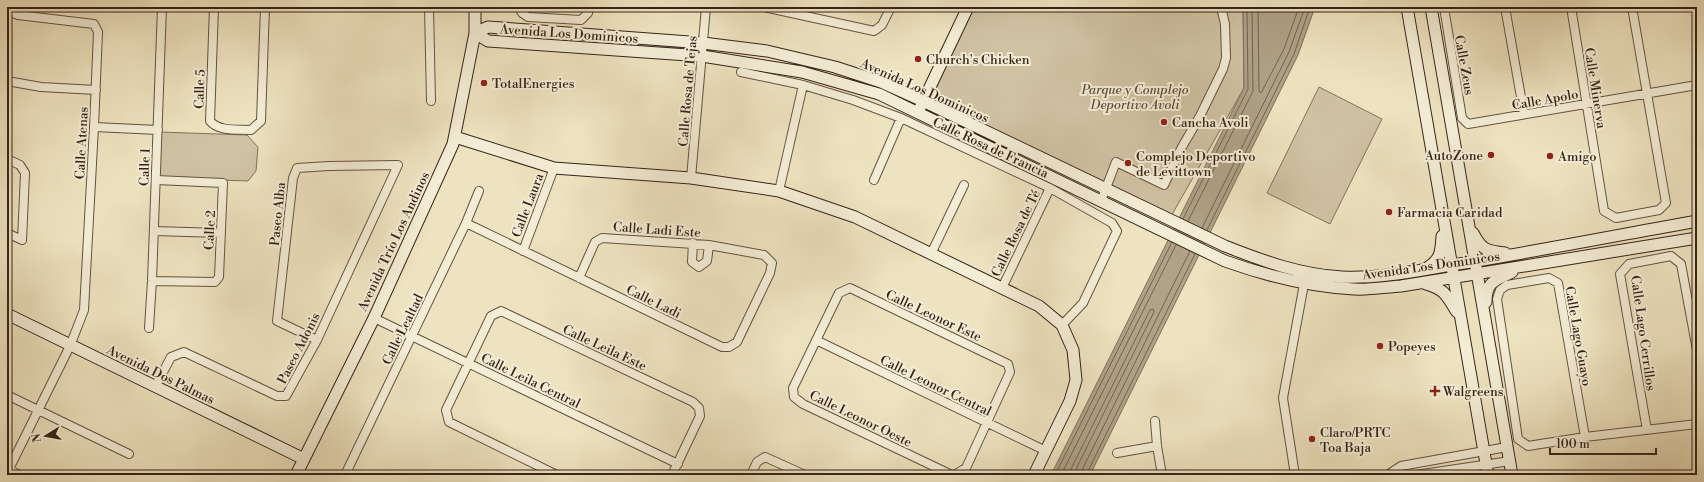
<svg xmlns="http://www.w3.org/2000/svg" width="1704" height="482" font-family="'Libre Bodoni',serif">
<style>
.green{fill:#cfc2a3;stroke:#82725e}
.water{fill:#afa287;stroke:#7f6f5b}
.lines{fill:none;stroke-linecap:round;stroke-linejoin:round}
.shore{stroke:#726250;stroke-width:1}
.street-casing{stroke:#645342;stroke-width:10}
.secondary-casing{stroke:#362318;stroke-width:13}
.street{stroke:#f4edd6;stroke-width:8}
.secondary{stroke:#f4edd6;stroke-width:11}
.poi-dot{fill:#8f2418;stroke:#f4edd6;stroke-width:1.5}
.labels{text-anchor:middle;stroke-width:4;stroke-linejoin:round;paint-order:stroke}
.street-label{font-size:13px;fill:#362318;stroke:#f4edd6}
.poi-label{font-size:13px;fill:#362318;stroke:#f4edd6;text-anchor:start}
.park-label{font-size:13px;font-style:italic;fill:#5c4b3b;stroke:#f4edd6}
</style>
<rect width="100%" height="100%" fill="#eee3c0"/>
<filter id="stains"><feTurbulence type="fractalNoise" baseFrequency=".005" numOctaves="4"/><feColorMatrix values="0 0 0 0 .2 0 0 0 0 .09 0 0 0 0 .02 0 0 0 .5 -.17"/></filter>
<radialGradient id="worn" r=".72"><stop offset=".6" stop-color="#630" stop-opacity="0"/><stop offset="1" stop-color="#630" stop-opacity=".3"/></radialGradient>
<path class="green" d="M971 7H1243L1244 88 1170 218 934 101 933 94 937 83Z
M1319 87 1382 119 1330 224 1267 193Z
M160 132 247 135 258 147 256 171 248 181 158 178Z"/>
<path class="water" d="M1243 7H1315L1298 55 1090 475H1051L1244 88Z"/>
<g class="lines">
<path class="shore" d="M1258 7 1259 91 1261 93 1284 49 1299 7
M1183 219 1248 89 1247 7
M1188 221 1253 91 1252 7
M1202 228 1289 52 1305 7
M1207 230 1294 54 1310 7
M1055 475 1172 242
M1061 475 1176 245
M1068 475 1150 310 1153 309 1154 312 1077 467 1075 475
M1081 475 1082 470 1190 251
M1086 475 1195 254"/>
<g class="street-casing">
<path id="street" d="M214 7 210 121C219 132 238 129 251 130L261 121 265 7
M429 7 431 101
M519 7 522 13 528 17 581 20 588 13V7
M764 7 874 31 882 25 891 7
M1444 7 1462 118 1468 124 1697 85
M1505 7 1524 114
M1571 7 1604 211 1616 218 1659 210 1666 203 1632 7
M7 11 18 15 94 24 98 32 94 127 84 310 70 346 7 473
M741 72 803 85 853 100 901 118 1050 188 1112 223 1117 231 1083 303 1062 325
M7 81 41 87 96 90
M94 127 158 130
M7 159 20 165 25 173 22 240 7 233
M691 178 706 7
M874 180 901 118
M779 191 803 85
M1101 201 1116 162 1164 185 1182 147 1200 116 1223 69 1226 58 1225 24 1221 7
M466 223 722 347H729L737 342 770 273 772 263 764 255 709 245 602 238 595 242 579 278
M154 231 221 233
M693 243 692 262 699 267 707 261 709 245
M523 251 554 168
M931 254 964 185
M152 281 215 282 219 277 223 183 156 180
M1002 288 1050 188
M374 318 678 464
M149 328 152 281 162 7
M816 340 1046 451
M155 387 171 357 184 352 277 396H286L317 340 398 165 329 166 297 168 293 178 277 321 317 340
M7 395 129 454
M1155 421 1157 446 1162 475
M1647 430 1620 274 1629 264 1671 256 1681 264 1697 350
M1585 437 1558 283 1549 278 1507 285 1500 290 1497 299 1518 439 1528 446 1585 437 1697 424
M1117 453 1157 446
M7 469 20 475
M1389 474 1401 466 1507 447
M345 475 466 223 479 191
M557 475 449 422 446 410 491 316 501 311 693 402 699 408 700 416 672 475
M751 475 757 462 765 457 805 475
M952 475 803 404 794 397 793 388 839 293 850 288 1008 364 1010 372 966 468 954 475
M1295 475 1283 398 1304 284
M1416 475 1510 461"/>
</g>
<g class="secondary-casing">
<path id="secondary" d="M1407 7 1488 475
M1431 7 1512 475
M475 33 488 27 703 43 767 51 835 67 881 82 923 101 1225 246C1263 261 1301 275 1342 277 1383 279 1424 269 1465 263 1542 250 1620 235 1697 221
M475 33 488 41 702 56 802 72 879 94 1225 261C1267 276 1310 287 1354 289 1369 290 1386 287 1401 286L1697 238
M921 106 968 7
M455 137 554 168 691 178 779 191 855 217 1039 306 1062 325 1073 350 1076 380 1070 401 1034 475
M1473 233C1482 250 1486 251 1505 253
M1427 268C1441 259 1441 252 1442 236
M1426 284C1446 290 1446 295 1457 312
M1486 302C1486 281 1496 280 1512 272
M7 314 304 459
M296 475 374 318 453 144 475 33V7"/>
</g>
<use href="#street" class="street"/>
<use href="#secondary" class="secondary"/>
</g>
<g class="poi-dot">
<circle cx="918" cy="59" r="4"/>
<circle cx="484" cy="83" r="4"/>
<circle cx="1164" cy="122" r="4"/>
<circle cx="1491" cy="155" r="4"/>
<circle cx="1550" cy="156" r="4"/>
<circle cx="1128" cy="163" r="4"/>
<circle cx="1389" cy="212" r="4"/>
<circle cx="1380" cy="346" r="4"/>
<path d="M1433 385h4v4h4v4h-4v4h-4v-4h-4v-4h4z"/>
<circle cx="1312" cy="439" r="4"/>
</g>
<g class="labels">
<g class="street-label">
<text transform="translate(569 33) rotate(4)" y="5">Avenida Los Dominicos</text>
<text transform="translate(1465 65) rotate(80)" y="5">Calle Zeus</text>
<text transform="translate(1596 88) rotate(81)" y="5">Calle Minerva</text>
<text transform="translate(199 89) rotate(-88)" y="5">Calle 5</text>
<text transform="translate(925 90) rotate(24)" y="5">Avenida Los Dominicos</text>
<text transform="translate(687 91) rotate(-85)" y="5">Calle Rosa de Tejas</text>
<text transform="translate(1545 99) rotate(-10)" y="5">Calle Apolo</text>
<text transform="translate(81 143) rotate(-87)" y="5">Calle Atenas</text>
<text transform="translate(991 147) rotate(25)" y="5">Calle Rosa de Francia</text>
<text transform="translate(144 167) rotate(-88)" y="5">Calle 1</text>
<text transform="translate(527 205) rotate(-69)" y="5">Calle Laura</text>
<text transform="translate(277 214) rotate(-84)" y="5">Paseo Alba</text>
<text transform="translate(657 229) rotate(4)" y="5">Calle Ladi Este</text>
<text transform="translate(209 230) rotate(-87)" y="5">Calle 2</text>
<text transform="translate(1015 233) rotate(-64)" y="5">Calle Rosa de Té</text>
<text transform="translate(393 241) rotate(-65)" y="5">Avenida Trío Los Andinos</text>
<text transform="translate(1431 265) rotate(-8)" y="5">Avenida Los Dominicos</text>
<text transform="translate(654 301) rotate(26)" y="5">Calle Ladi</text>
<text transform="translate(934 315) rotate(25)" y="5">Calle Leonor Este</text>
<text transform="translate(402 329) rotate(-64)" y="5">Calle Lealtad</text>
<text transform="translate(1644 333) rotate(82)" y="5">Calle Lago Cerrillos</text>
<text transform="translate(1579 336) rotate(80)" y="5">Calle Lago Guayo</text>
<text transform="translate(605 347) rotate(25)" y="5">Calle Leila Este</text>
<text transform="translate(298 348) rotate(-63)" y="5">Paseo Adonis</text>
<text transform="translate(161 374) rotate(26)" y="5">Avenida Dos Palmas</text>
<text transform="translate(531 380) rotate(26)" y="5">Calle Leila Central</text>
<text transform="translate(936 385) rotate(26)" y="5">Calle Leonor Central</text>
<text transform="translate(861 418) rotate(26)" y="5">Calle Leonor Oeste</text>
</g>
<g class="poi-label">
<text x="926" y="64">Church's Chicken</text>
<text x="492" y="88">TotalEnergies</text>
<text x="1172" y="127">Cancha Avoli</text>
<text x="1483" y="160" text-anchor="end">AutoZone</text>
<text x="1136" y="161">Complejo Deportivo<tspan x="1136" dy="15">de Levittown</tspan></text>
<text x="1558" y="161">Amigo</text>
<text x="1397" y="217">Farmacia Caridad</text>
<text x="1388" y="351">Popeyes</text>
<text x="1443" y="396">Walgreens</text>
<text x="1320" y="437">Claro/PRTC<tspan x="1320" dy="15">Toa Baja</tspan></text>
</g>
<g class="park-label">
<text x="1135" y="94">Parque y Complejo<tspan x="1135" dy="15">Deportivo Avoli</tspan></text>
</g>
</g>
<rect width="1704" height="482" fill="none" stroke="#eee3c0" stroke-width="24"/>
<rect x="8" y="8" width="1688" height="466" fill="none" stroke="#362318" stroke-width="2"/>
<rect x="12" y="12" width="1680" height="458" fill="none" stroke="#362318"/>
<g transform="translate(46 436) rotate(259)" stroke="#f4edd6" stroke-width="3" paint-order="stroke">
<path d="M0-3L7 15L0 10L-7 15Z" fill="#362318"/>
<text y="-6" font-size="11" font-weight="bold" text-anchor="middle" fill="#362318">N</text>
</g>
<path d="M1550 448v6h106v-6" fill="none" stroke="#362318" stroke-width="2"/>
<text x="1556" y="448" font-size="12" fill="#362318" stroke="#f4edd6" stroke-width="3" paint-order="stroke">100 m</text>
<rect width="100%" height="100%" filter="url(#stains)"/>
<rect width="100%" height="100%" fill="url(#worn)"/>
</svg>
